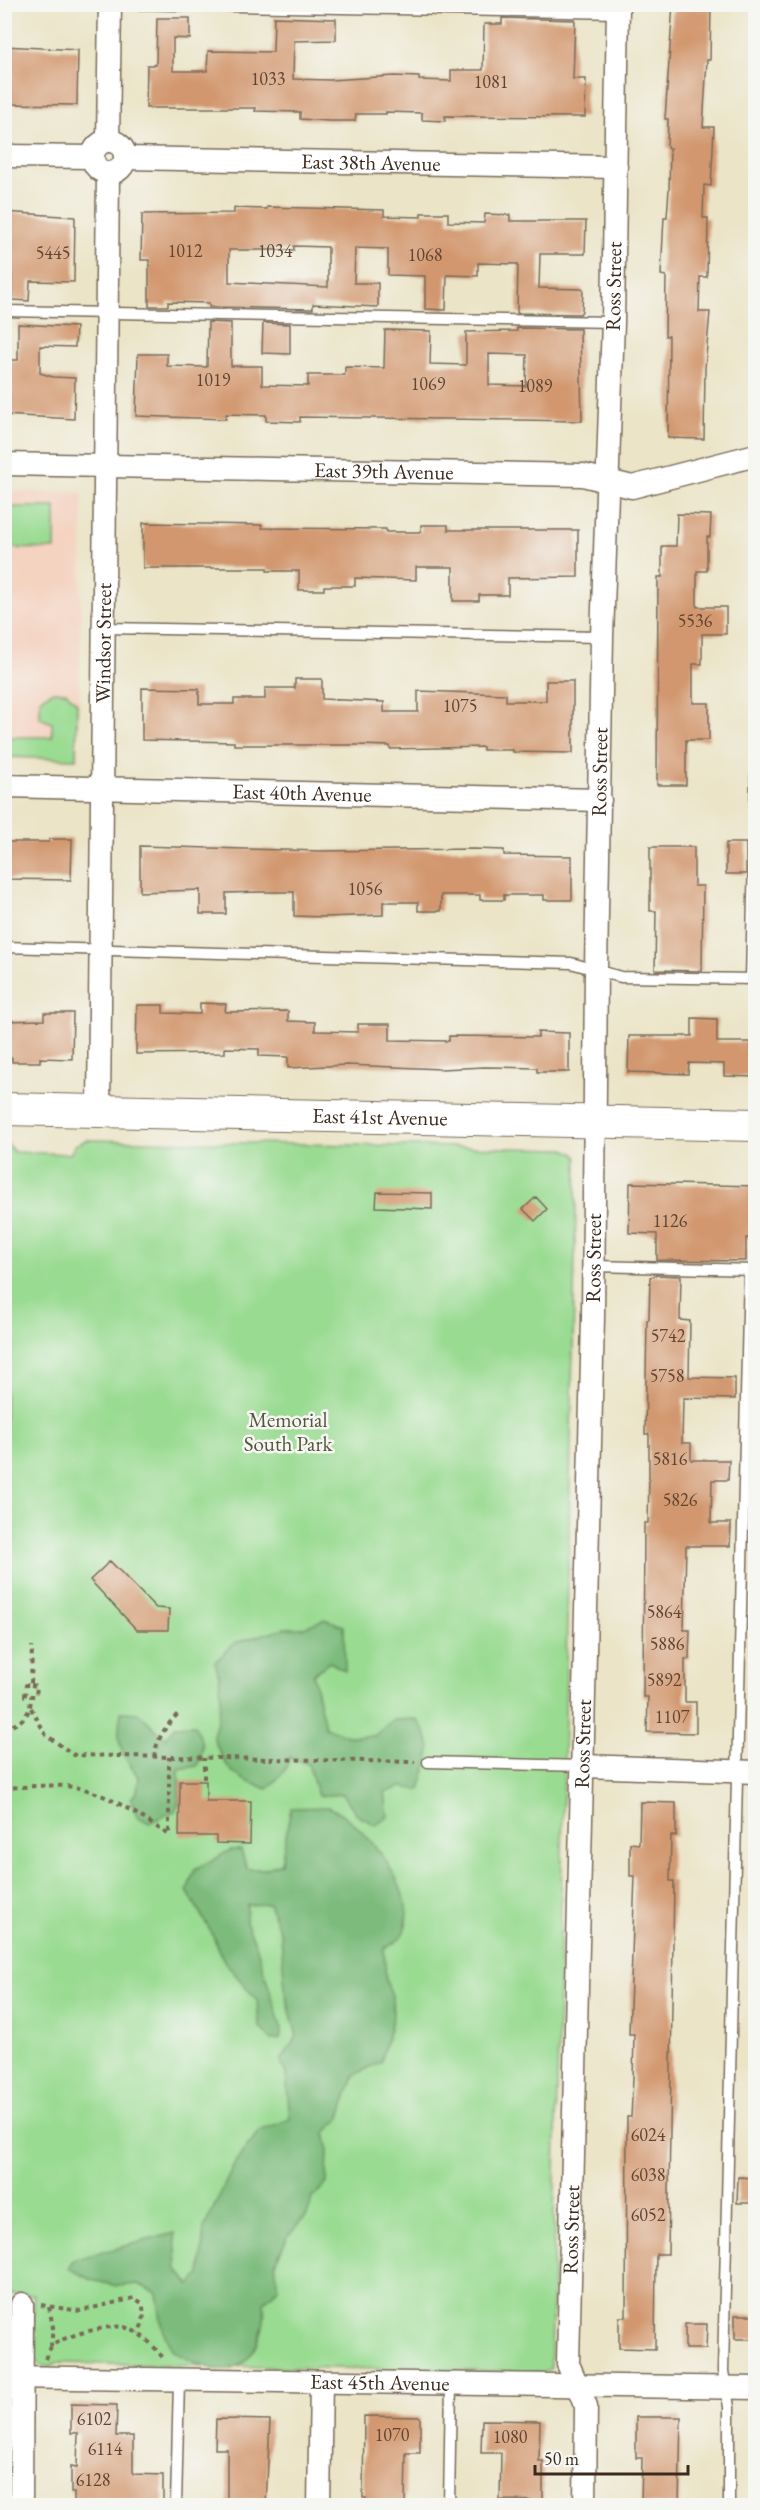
<svg xmlns="http://www.w3.org/2000/svg" width="760" height="2510" font-family="'EB Garamond',serif">
<style>
.built{fill:#f4d3c1}
.green{fill:#9adb92;stroke:#6a8258;stroke-width:1.5}
.forest{fill:#7bbb7c;stroke:#5b724d;stroke-width:1.5}
.building{fill:#d2976e;fill-rule:evenodd}
.lines{fill:none;stroke-linecap:round;stroke-linejoin:round}
.service-casing{stroke:#796b59;stroke-width:13}
.minor-casing{stroke:#796b59;stroke-width:25}
.secondary-casing{stroke:#796b59;stroke-width:34}
.path{stroke:#796b59;stroke-width:4;stroke-dasharray:4.5 4.5;stroke-linecap:butt}
.service{stroke:#fff;stroke-width:10}
.minor{stroke:#fff;stroke-width:22}
.secondary{stroke:#fff;stroke-width:32}
.labels{text-anchor:middle;stroke-width:5;stroke-linejoin:round;paint-order:stroke}
.number-label{font-size:18px;fill:#614532}
.street-label{font-size:21px;fill:#3b2a1e;stroke:#f6f6f2}
.park-label{font-size:21px;fill:#53563b;stroke:#f6f6f2}
</style>
<rect width="100%" height="100%" fill="#f6f6f2"/>
<filter id="ink" filterUnits="userSpaceOnUse"><feTurbulence type="fractalNoise" baseFrequency=".0167" numOctaves="2"/><feDisplacementMap in="SourceGraphic" scale="12" xChannelSelector="R" yChannelSelector="G"/><feConvolveMatrix kernelMatrix="1 2 1 2 8 2 1 2 1" color-interpolation-filters="sRGB"/></filter>
<filter id="wash" filterUnits="userSpaceOnUse"><feTurbulence type="fractalNoise" baseFrequency=".008" numOctaves="4" result="noise"/><feDisplacementMap in="SourceGraphic" scale="24" xChannelSelector="R" yChannelSelector="G"/><feGaussianBlur stdDeviation="1.35" result="paint"/><feColorMatrix in="noise" values="0 0 0 0 0 0 0 0 0 0 0 0 0 0 0 0 0 1.4 0 .05"/><feComposite in="paint" operator="in"/></filter>
<g filter="url(#wash)">
<rect width="100%" height="100%" fill="#ebe4c7"/>
<path class="built" d="M5 491 83 493 78 760 5 759Z"/>
<path class="green" d="M5 507H55V549L5 548Z
M53 691 66 692 77 703 76 759 5 757V737H52V723L40 718V699Z
M86 1140 564 1149 574 1153 577 1158 551 2363V2368L545 2372 56 2363 49 2367 39 2365 33 2354 34 2295 10 2294 9 2354 5 2362V1141L14 1152 70 1154 75 1145Z"/>
<path class="forest" d="M325 1619 344 1626 345 1671 330 1662 313 1674 325 1727 348 1736H374L393 1720 416 1719C439 1747 428 1758 420 1790L403 1787 385 1792 388 1817 376 1825 358 1816 343 1794 318 1796 308 1764 290 1757 285 1770 268 1789C234 1779 225 1770 213 1736 221 1710 224 1687 215 1662L235 1643 284 1628H301Z
M121 1712 139 1713 165 1738 175 1726 194 1725C203 1741 205 1750 197 1766L179 1769V1801L175 1811 149 1823 137 1816 131 1799 137 1791 139 1778C121 1754 115 1744 121 1712Z
M328 1807C367 1820 446 1927 384 1948L386 1981 392 1995 393 2016 381 2062 354 2075 339 2120 325 2133 328 2148 327 2182 313 2198 307 2215 288 2236 275 2263 278 2288 264 2302C267 2325 256 2364 228 2370 218 2372 206 2367 197 2363 190 2360 179 2356 173 2350 161 2336 160 2310 157 2293L138 2284 117 2286 92 2280 68 2268 73 2260 175 2233 177 2269 190 2285 200 2275 204 2228 236 2161 259 2131 290 2119 286 2074 281 2061 297 2036 285 1992 281 1935 269 1904 247 1905 246 1922 256 1945 282 2030 280 2039 271 2040 259 2026 257 2000 224 1961 211 1932 187 1891 195 1869 231 1850H241L247 1869H265L281 1863 291 1808Z"/>
<g id="blocks">
<path class="building" d="M673 4H711L710 60H707L703 127H714L713 149 711 186 704 185 703 218H708L707 277H700L699 312H710L705 368 704 439 668 438 669 336H665L666 276 661 275 664 217H667L669 189 670 148H667L668 119H665Z
M274 17 336 19V40L294 41 293 79 330 80 394 76 419 77V80L451 81V70H483L484 24H502V18L575 20 573 79H586L585 117 445 116V121L422 120V113L386 112V114H356L355 121H329L300 119V112L255 111 256 108H146L147 65H156L157 18H190V39L173 38V71H207L208 51 273 52Z
M4 46 78 50 77 105 4 104Z
M267 207 384 210V216L421 217V213H448V222L484 223 485 214 510 215V221H586L585 254H540L539 288 583 289 582 311 580 314 517 313 518 264 478 263V276L447 275 446 310 425 309V276L388 275V249L355 248 354 283H378V307L313 304V309L209 307V303L168 302V306H149V260H141L142 214 234 213V208L267 209ZM294 246 328 247V287L229 282V250H294Z
M4 212 75 217 74 282 30 281 29 301 12 300V274H4Z
M208 322 231 323V366H262V385L308 386V375H345V367L384 368 385 330 431 331 430 364 466 365V332L517 331V328L580 329 582 421 300 417V422L266 421V415L226 414V419L136 416 138 354H167V366L207 367ZM489 354 527 355 526 386 489 385Z
M263 323 290 324V354L262 353Z
M18 324 76 327 75 347 40 346V373L53 377 75 378 74 419 4 415V360H18Z
M677 514 711 515 710 537H707V571H697V607H726V634H702V664H693V703H709V740H686V785H657L658 577H662V546H676Z
M143 523 262 525V528L386 529V532H421V525H448V530H578V577L508 578V595H479V601H453V567H416V580L355 578V586H324V590H299V571H267V568H143Z
M295 679H322V699L384 702V712H418V691L506 694V701H546V681H573V753L513 752V750H483V747L390 749V746L358 745H234V742L142 740V688L199 689V704H234V699H265V688H295Z
M49 839H72L71 880 4 879V842H49Z
M726 843H746V874H726Z
M140 846 321 851 473 849 504 850V855L572 856V900H544V895H504V900H480V895H441V911H418V902H383V915L325 917 294 916V892H259L226 893V914H200V890L140 892Z
M650 847H694V886H703L702 971 655 970 656 911H650Z
M200 1003 226 1004 225 1012 288 1011V1021L315 1022V1031L358 1032V1024H390V1040L449 1041V1036L538 1037V1032L569 1033V1072H537V1068L485 1067 441 1069 347 1065 288 1068V1057L259 1056V1049L225 1048V1053L136 1054 137 1005H163V1013L200 1014Z
M44 1013H73L72 1059 40 1058V1062H12V1058H4V1021L44 1020Z
M692 1018 717 1019V1042H751V1049H756V1077L724 1076V1064L689 1063 688 1074 628 1072 629 1036H692Z
M630 1183 756 1186V1238H746V1261L657 1260V1234L629 1233Z
M377 1192 432 1193V1209L376 1207Z
M536 1197 547 1209 535 1221 523 1209Z
M656 1275 681 1276 680 1320 690 1321 689 1377 735 1378V1399L683 1398 682 1443H691V1460H729L728 1480H712L711 1523H731L730 1546H686L684 1630H690L689 1659H685V1702H696V1733L647 1732 648 1697H643L644 1523H648L649 1475V1434H645L647 1320H649L650 1277Z
M110 1561 156 1608 169 1609 168 1630H137L90 1580Z
M180 1781H206V1801H251L250 1844 216 1843V1836H179Z
M640 1802 676 1803V1836H671L670 1881H674L668 2254H656L655 2349 619 2348V2317H626L627 2117H631L633 2079 634 2034H629L635 1876H630V1843L639 1844Z
M738 2177 756 2178V2203H737Z
M735 2315H756V2339H735Z
M685 2324H707L706 2349H685Z
M71 2404 117 2405 116 2436H133V2474L163 2475V2505H74V2493H71V2466L77 2467 78 2433H71Z
M364 2416 420 2417V2453H406L405 2505H366V2498H363Z
M636 2417H681L679 2505H641L642 2458H636Z
M216 2419 270 2420 266 2505H227V2449H215Z
M482 2420 540 2421 539 2461H543V2501L500 2500 501 2453H481Z"/>
</g>
</g>
<g filter="url(#ink)">
<use href="#blocks" fill-opacity="0" stroke="#796b59" stroke-width="1.5"/>
<g class="lines">
<g class="service-casing">
<path id="service" d="M127 4 618 13
M4 311 613 322
M104 628 602 637
M4 947 571 963 621 977 756 979
M751 979 756 776
M594 1266 755 1270
M428 1762 583 1766
M176 2506 179 2380
M449 2506 451 2384
M729 2506V2407L723 2371 749 1270"/>
</g>
<g class="minor-casing">
<g id="minor">
<circle cx="109" cy="157" r="16"/>
<path d="M108 141 110 4"/>
<path d="M4 156 92 157"/>
<path id="s1" d="M125 158 616 167"/>
<path id="s2" d="M4 464 583 475 632 487 756 455"/>
<path id="s3" d="M4 786 600 800"/>
<path id="s4" d="M99 1111 108 173"/>
<path d="M583 1766 756 1772"/>
<path id="s5" d="M4 2377 756 2388"/>
<path d="M21 2506 22 2304"/>
<path d="M319 2506 321 2382"/>
<path id="s6" d="M585 2506 586 2406 568 2364 593 1317 596 969 602 637 613 322 618 4"/>
</g>
</g>
<g class="secondary-casing">
<g id="secondary">
<path id="s7" d="M4 1109 756 1125"/>
</g>
</g>
<path class="path" d="M4 1157 7 1156
M31 1685 37 1686 36 1696H25L26 1685H31L32 1646
M31 1708 46 1735 74 1755 415 1762
M4 1729C22 1722 31 1716 31 1696
M154 1757C157 1738 166 1725 180 1712
M204 1779V1758
M4 1788C29 1787 55 1783 79 1788 111 1795 141 1817 169 1835V1757
M41 2305 80 2311 134 2298 142 2303C145 2314 144 2323 138 2333
M49 2307 53 2327 51 2346
M46 2359C48 2355 49 2348 52 2346 61 2336 111 2324 124 2327 141 2332 153 2345 164 2359"/>
<use href="#service" class="service"/>
<use href="#minor" class="minor"/>
<use href="#secondary" class="secondary"/>
</g>
</g>
<g class="labels">
<g class="number-label">
<text x="268" y="85">1033</text>
<text x="491" y="88">1081</text>
<text x="185" y="257">1012</text>
<text x="275" y="257">1034</text>
<text x="53" y="259">5445</text>
<text x="425" y="261">1068</text>
<text x="213" y="386">1019</text>
<text x="428" y="390">1069</text>
<text x="535" y="392">1089</text>
<text x="695" y="627">5536</text>
<text x="460" y="712">1075</text>
<text x="365" y="895">1056</text>
<text x="670" y="1227">1126</text>
<text x="668" y="1342">5742</text>
<text x="667" y="1382">5758</text>
<text x="670" y="1465">5816</text>
<text x="680" y="1506">5826</text>
<text x="664" y="1618">5864</text>
<text x="667" y="1650">5886</text>
<text x="664" y="1686">5892</text>
<text x="672" y="1723">1107</text>
<text x="648" y="2141">6024</text>
<text x="648" y="2181">6038</text>
<text x="648" y="2221">6052</text>
<text x="94" y="2425">6102</text>
<text x="392" y="2441">1070</text>
<text x="510" y="2443">1080</text>
<text x="105" y="2455">6114</text>
<text x="93" y="2486">6128</text>
</g>
<g class="street-label">
<text dy="7" stroke="none"><textPath href="#s1" startOffset="246">East 38th Avenue</textPath></text>
<text dy="7" stroke="none"><textPath href="#s6" startOffset="2224">Ross Street</textPath></text>
<text dy="7" stroke="none"><textPath href="#s2" startOffset="380">East 39th Avenue</textPath></text>
<text dy="7" stroke="none"><textPath href="#s4" startOffset="468">Windsor Street</textPath></text>
<text dy="7" stroke="none"><textPath href="#s6" startOffset="1738">Ross Street</textPath></text>
<text dy="7" stroke="none"><textPath href="#s3" startOffset="298">East 40th Avenue</textPath></text>
<text dy="7" stroke="none"><textPath href="#s7" startOffset="376">East 41st Avenue</textPath></text>
<text dy="7" stroke="none"><textPath href="#s6" startOffset="1252">Ross Street</textPath></text>
<text dy="7" stroke="none"><textPath href="#s6" startOffset="766">Ross Street</textPath></text>
<text dy="7" stroke="none"><textPath href="#s6" startOffset="280">Ross Street</textPath></text>
<text dy="7" stroke="none"><textPath href="#s5" startOffset="376">East 45th Avenue</textPath></text>
</g>
<g class="park-label">
<text x="288" y="1427">Memorial<tspan x="288" dy="24">South Park</tspan></text>
</g>
</g>
<rect width="760" height="2510" fill="none" stroke="#f6f6f2" stroke-width="24"/>
<path d="M535 2465v9h153v-9" fill="none" stroke="#3b2a1e" stroke-width="3"/>
<text x="544" y="2465" font-size="18" fill="#3b2a1e" stroke="#f6f6f2" stroke-width="4.5" paint-order="stroke">50 m</text>
</svg>
